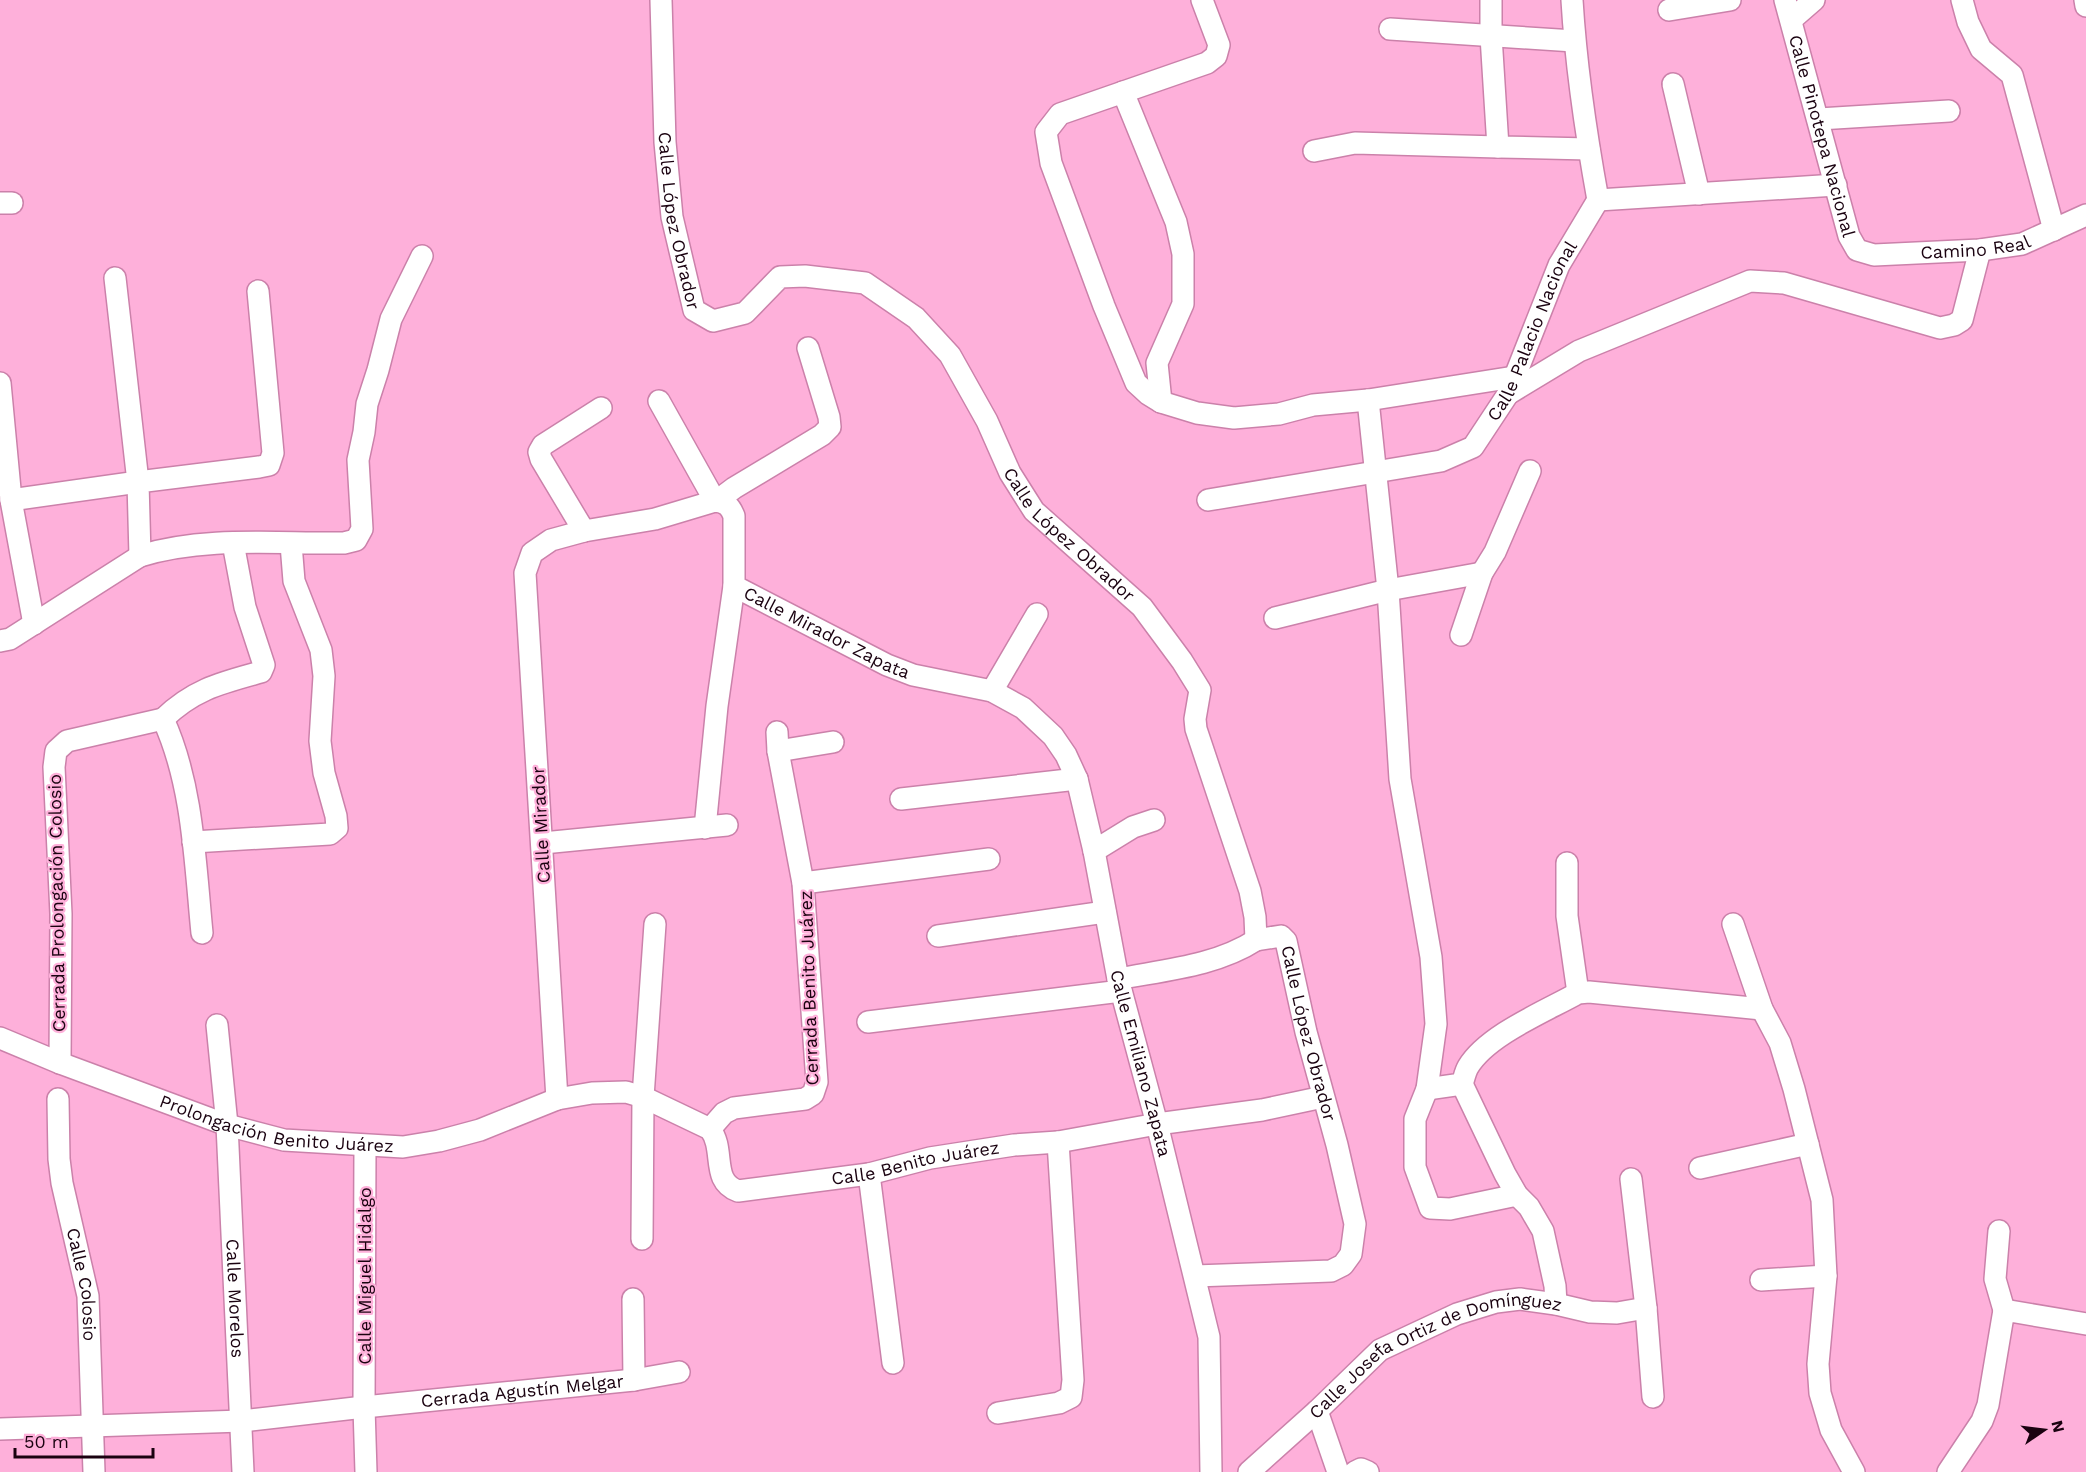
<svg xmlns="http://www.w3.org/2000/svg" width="2086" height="1472" font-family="'Work Sans',sans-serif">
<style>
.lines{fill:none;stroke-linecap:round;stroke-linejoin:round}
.minor-casing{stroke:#cb81aa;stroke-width:24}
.minor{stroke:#fff;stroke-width:21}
.labels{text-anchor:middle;stroke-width:4.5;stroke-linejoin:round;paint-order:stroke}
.street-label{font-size:18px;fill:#1a0210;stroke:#feb0da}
</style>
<rect width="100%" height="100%" fill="#feb0da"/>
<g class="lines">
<g class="minor-casing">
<g id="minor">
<path id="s1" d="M661 0 665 142 672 217 694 310 713 321 745 313 780 277 805 276 865 283 916 318 950 355 987 421 1010 473 1034 511 1142 607 1182 661 1200 690 1195 719 1196 729 1250 891 1255 917 1256 940 1281 936 1286 941 1306 1032 1337 1145 1355 1224 1351 1254 1343 1265 1331 1271 1195 1276"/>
<path d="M1202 0 1219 45 1216 56 1207 63 1060 114 1046 132 1051 163 1104 306 1136 383 1148 394 1161 402 1197 413 1234 418 1279 414 1313 405 1368 400 1514 377"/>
<path d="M1491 0V36L1498 147 1589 149"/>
<path d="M1572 0C1576 67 1586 134 1598 200"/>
<path id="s2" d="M1785 0 1849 236 1857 250 1874 255 1980 250 2022 244 2086 215"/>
<path d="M1962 0 1968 22 1981 49 2012 75 2054 230"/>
<path d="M2085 0 2086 6"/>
<path d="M1669 10 1730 0"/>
<path d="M1791 20 1814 0"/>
<path d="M1390 29 1574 41"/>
<path d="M1673 84 1699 194"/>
<path d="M1123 92 1176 222 1183 254V304L1157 363 1161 402"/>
<path d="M1819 119 1949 111"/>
<path d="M1314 151 1355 143 1498 147"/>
<path d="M1598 200 1836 185"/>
<path d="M0 203H12"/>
<path d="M0 383 11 500 138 482 115 278"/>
<path d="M1508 394 1579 351 1750 281 1784 283 1940 328 1954 325 1962 320 1980 250"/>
<path d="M1368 400 1388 590 1400 779 1431 957 1436 1024 1427 1089 1415 1119V1167L1430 1208 1450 1209 1517 1195"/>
<path d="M659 401 715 501"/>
<path d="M11 500 34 624"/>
<path id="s3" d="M1208 500 1441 461 1473 447 1508 394 1559 265 1598 200"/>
<path d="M724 502 726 494 734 488 822 435 830 427 829 417 808 348"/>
<path d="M584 531 541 459 539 452 543 445 601 408"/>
<path d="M140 556 138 482 259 467 269 465 273 453 258 291"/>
<path d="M1275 618 1388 590 1482 573"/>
<path d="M1461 635 1482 573 1495 552 1530 471"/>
<path d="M0 641 10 639 140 556C205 536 277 544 344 543L356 540 362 529 358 460 364 432 367 404 378 370 391 319 422 256"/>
<path d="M992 691 1037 614"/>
<path d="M163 719C194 689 221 683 261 672L264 665 245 607 233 543"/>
<path d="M163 719C193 784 195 862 202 933"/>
<path d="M778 751 833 742"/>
<path d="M901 799 1077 779"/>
<path d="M705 828 717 706 734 586"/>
<path d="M193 842 330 834 337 828 336 816 324 773 320 741 324 676 321 650 294 581 291 544"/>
<path d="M543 843 727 825"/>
<path d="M1094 851 1133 827 1154 820"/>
<path d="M1567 863V916L1578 993"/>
<path d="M803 883 989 859"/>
<path d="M1733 924 1762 1009 1780 1043 1794 1089 1822 1200 1826 1276 1818 1364 1820 1393 1831 1430 1854 1472"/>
<path d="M938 936 1105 912"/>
<path d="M1118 979C1164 970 1216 966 1256 940"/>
<path d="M868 1022 1121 991"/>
<path id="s4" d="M217 1025 227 1125 243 1472"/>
<path id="s5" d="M0 1038 60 1063 227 1125 284 1140 403 1147 439 1141 480 1130 557 1099 592 1093 626 1092 643 1097 710 1129C726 1150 710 1181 738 1191L869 1174 930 1158 1014 1145 1058 1142 1157 1124 1262 1110 1323 1097"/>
<path d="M60 1063 61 914 54 767 56 751 67 741 163 719"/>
<path d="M1462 1084 1505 1174 1517 1195 1529 1207 1543 1231 1555 1286 1556 1304"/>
<path d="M1427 1089 1462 1084C1464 1079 1465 1072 1468 1067 1487 1035 1546 1011 1578 993L1589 992 1762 1009"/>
<path id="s6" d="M58 1099 59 1159 62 1183 88 1296 94 1472"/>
<path id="s7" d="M557 1099 525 573 532 553 551 540 584 531 655 519 715 501C726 502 730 506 734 516V586L887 665 913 675 992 691 1023 708 1053 736 1066 755 1077 779 1094 851 1118 979 1157 1124 1209 1337 1211 1472"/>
<path d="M710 1129 724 1113 734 1108 805 1099 813 1094 817 1082 803 883 778 751 777 732"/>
<path d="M365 1146 364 1407 366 1472"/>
<path d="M1700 1168 1808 1144"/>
<path d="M869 1174 893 1363"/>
<path d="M1631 1179 1646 1308 1653 1397"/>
<path d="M1999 1231 1995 1279 2004 1310"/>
<path d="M642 1239 643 1097 655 924"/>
<path d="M1761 1280 1826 1276"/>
<path d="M633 1299 634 1380"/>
<path d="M1317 1411 1338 1472"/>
<path d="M998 1413 1059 1403 1071 1397 1073 1380 1058 1142"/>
<path id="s8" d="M0 1429 242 1421 364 1407 634 1380 679 1372"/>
<path id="s9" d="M1249 1472 1317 1411 1380 1350 1457 1314 1496 1302 1520 1299 1556 1304 1590 1312 1617 1313 1646 1308"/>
<path d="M1355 1472 1361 1469 1368 1472"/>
<path d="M1948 1472 1982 1421 1988 1405 2004 1310 2086 1324"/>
</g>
</g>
<use href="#minor" class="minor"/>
</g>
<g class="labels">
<g class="street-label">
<text dy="6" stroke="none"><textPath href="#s2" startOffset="141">Calle Pinotepa Nacional</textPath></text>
<text dy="6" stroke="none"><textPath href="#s1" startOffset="222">Calle López Obrador</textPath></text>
<text dy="6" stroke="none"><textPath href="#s2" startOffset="380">Camino Real</textPath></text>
<text dy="6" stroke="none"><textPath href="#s3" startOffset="402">Calle Palacio Nacional</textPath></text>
<text dy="6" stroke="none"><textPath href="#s1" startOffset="834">Calle López Obrador</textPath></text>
<text dy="6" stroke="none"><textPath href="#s7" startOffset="940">Calle Mirador Zapata</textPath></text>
<text transform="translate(541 825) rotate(-93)" y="6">Calle Mirador</text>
<text transform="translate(57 903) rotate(-91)" y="6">Cerrada Prolongación Colosio</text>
<text transform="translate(809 988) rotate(-92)" y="6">Cerrada Benito Juárez</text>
<text dy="6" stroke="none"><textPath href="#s1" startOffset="1426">Calle López Obrador</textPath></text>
<text dy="6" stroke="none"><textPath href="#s7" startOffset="1534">Calle Emiliano Zapata</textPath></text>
<text dy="6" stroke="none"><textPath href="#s5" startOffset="292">Prolongación Benito Juárez</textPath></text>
<text dy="6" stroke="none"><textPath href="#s5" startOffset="996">Calle Benito Juárez</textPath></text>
<text transform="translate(365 1276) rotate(-90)" y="6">Calle Miguel Hidalgo</text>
<text dy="6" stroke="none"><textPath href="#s6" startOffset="188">Calle Colosio</textPath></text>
<text dy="6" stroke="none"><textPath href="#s4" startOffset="274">Calle Morelos</textPath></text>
<text dy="6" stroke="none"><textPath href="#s9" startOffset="228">Calle Josefa Ortiz de Domínguez</textPath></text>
<text dy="6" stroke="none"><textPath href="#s8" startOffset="524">Cerrada Agustín Melgar</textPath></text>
</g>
</g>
<g transform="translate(2044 1430) rotate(76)" stroke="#feb0da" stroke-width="4.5" paint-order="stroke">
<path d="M0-4.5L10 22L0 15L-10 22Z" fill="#1a0210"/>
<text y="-9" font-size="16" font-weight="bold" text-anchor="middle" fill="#1a0210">N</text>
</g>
<path d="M15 1448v9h138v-9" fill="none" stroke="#1a0210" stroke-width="3"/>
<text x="24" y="1448" font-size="18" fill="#1a0210" stroke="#feb0da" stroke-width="4.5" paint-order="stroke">50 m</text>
</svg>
